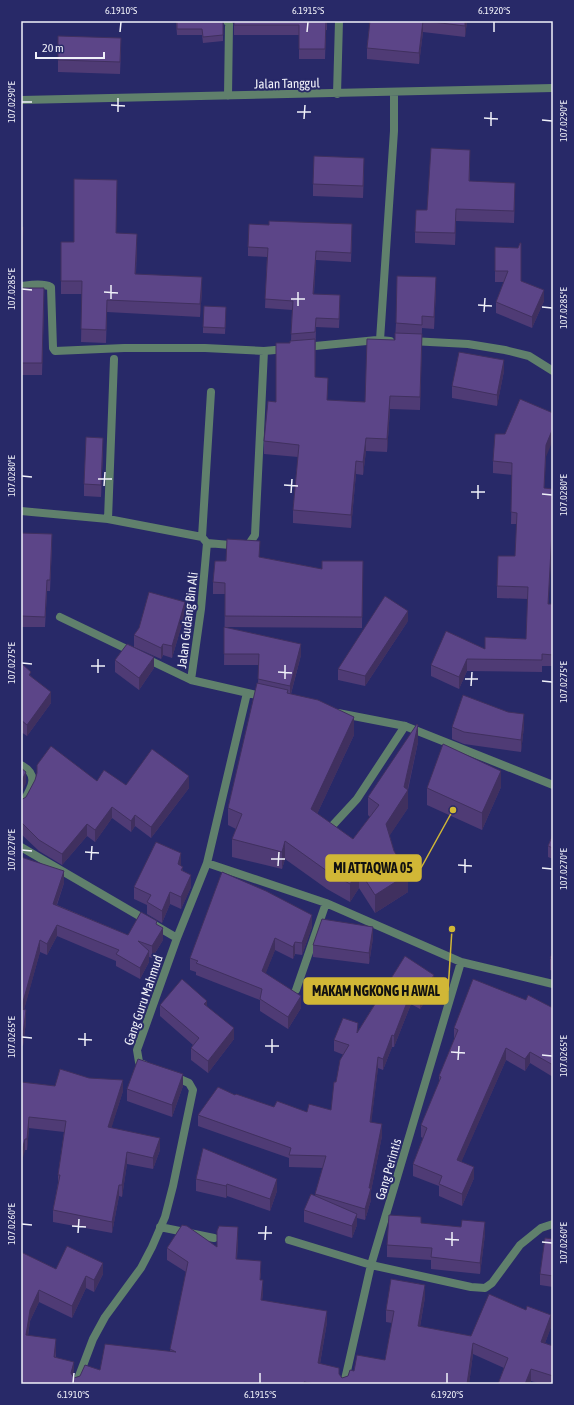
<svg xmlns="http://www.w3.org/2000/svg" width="574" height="1405" font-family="'Asap Condensed',sans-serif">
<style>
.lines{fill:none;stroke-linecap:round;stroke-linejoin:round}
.service{stroke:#60806c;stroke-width:8}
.minor{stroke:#60806c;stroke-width:8}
.wall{fill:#4f3b75}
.shaded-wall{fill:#40305f}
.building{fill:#5c4588;stroke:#40305f}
.ticks{fill:none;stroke:#f0f1f9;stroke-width:1.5}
.labels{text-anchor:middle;stroke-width:4;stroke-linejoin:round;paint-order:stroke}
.street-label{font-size:13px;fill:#f0f1f9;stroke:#282968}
.leader{fill:none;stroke:#d1b736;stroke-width:1.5}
.callout-dot{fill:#d1b736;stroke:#282968;stroke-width:1.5}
.callout{fill:#d1b736;stroke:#d1b736;stroke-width:1.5}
.callout-label{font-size:14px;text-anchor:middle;font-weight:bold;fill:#111}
.neatline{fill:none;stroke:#f0f1f9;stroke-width:1.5}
.ticks-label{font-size:10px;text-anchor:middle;fill:#f0f1f9}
</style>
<rect width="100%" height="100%" fill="#282968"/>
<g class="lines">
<path class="service" d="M333 825 357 799 405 726"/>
<path class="minor" d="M227 21 229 24 228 96
M337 94 339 21
M21 100 553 88
M21 286C30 285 43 283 51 287L53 348 55 351 124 348H205L264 351 286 349
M390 341 380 340 394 131V92
M411 341 468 344 505 350 529 356 553 371
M305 347 377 340
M21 511 108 519 202 537 207 543 201 609 191 680 265 697
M108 519 114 359
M202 537 211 392
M207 543 242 546 249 544 255 535 264 351
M60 617 133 652
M145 658 191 680
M338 713 405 726 553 785
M21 765C42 776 29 791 21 806
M21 847 177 938
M207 863 326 903 461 962 553 984
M296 990 326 903
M145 1065 139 1062 137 1050 177 938 207 863 247 693
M160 1227 214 1238
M289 1240 371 1265 471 1287 485 1288 492 1283 520 1245 541 1228 553 1224
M76 1384 93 1339 105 1317 141 1268 152 1247 165 1217 173 1186 193 1090 189 1083 173 1076
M344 1384 371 1265 461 962"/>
</g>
<path class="wall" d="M176 21H223V41L203 43 202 35H177Z
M233 21H327V30H326L325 59H299V35H234V23Z
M370 21H467L465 37 423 32 419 64 367 59V48Z
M121 50 120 74 58 72V60Z
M470 162V181L515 195 514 223 456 221 455 245 415 243V232L427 210Z
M364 170 363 198 313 196V184Z
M21 227 23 239 22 271H21Z
M116 233 137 247 136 274 202 290 200 317 107 312 106 343 81 342 82 294H61V242H74Z
M352 233 351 262 316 260 314 294 340 304 339 328 316 327 315 377 327 400 365 402 395 340 396 323 436 289 434 329 422 328 420 410 390 409 387 452 366 451 363 475 356 474 351 528 293 523V510L298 457 264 454V441L276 402 291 341 292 310 265 308 267 257 248 256V247Z
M495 247 521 281 544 301 532 328 496 313V302L504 282H495Z
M21 288 44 300 42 375H21Z
M226 314 225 334 203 333V327Z
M504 371 497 406 452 398V386Z
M103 449 101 497 84 496V484Z
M546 457 544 488 553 489V524L548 604H553V666H542V672L467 671 459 689 431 676V665L485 649 526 639 528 599 497 598V586L515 556 517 524H511L512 475 493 473V461Z
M21 533 52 544 50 591H47L45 627H21Z
M260 557 322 569 363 561 362 628 225 627 301 655 291 694 354 735 317 814 353 839 370 817 368 815V797L418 742 408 790V808L389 836 394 851 408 892 375 913 359 888 350 902 327 889 285 859 282 869 232 857V839L236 829 228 825V808L258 683 259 665H224L225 594H213V582L226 561Z
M185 614 172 658 163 655 161 659 134 647V635L139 628Z
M408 621 365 686 338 680V669Z
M115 660 154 668 139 690 115 672Z
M21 663 51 703 27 736 21 732Z
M524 726 521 752 464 744 452 739V727Z
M97 781 126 785 189 788 151 838 135 826 131 832 112 818 95 842 87 836 62 865 39 851 21 834V800Z
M501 787 482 830 427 805V788Z
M553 834V859L548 857V846Z
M21 857 64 883 57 905 128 935 157 925 163 940 152 958 149 957V962L140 979 116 966V961L57 936 47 955 40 952 24 1009 26 1021 23 1046 21 1045Z
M181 865V866L183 871 191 887 181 909 170 904 162 923 147 914V905L134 899V887Z
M312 927 302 955 295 954 293 959 275 950 265 974 301 1008 288 1029 260 1011V1000L196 975V972L190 970V958Z
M373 938 369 964 313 957V945Z
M553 952V971L550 970V958Z
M405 956 434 987 420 1009 411 1004 394 1047H392L383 1070 378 1068 371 1122 382 1136 371 1191V1200L365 1220 357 1218V1225L352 1238 304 1222V1210L315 1196 323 1168 289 1167V1158L198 1126V1115L235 1095 274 1107 307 1112 331 1110 336 1082 344 1055 334 1051V1040L358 1031Z
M526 1000 553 1008V1077L530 1063 525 1071 506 1060 461 1162 474 1178 462 1206 439 1196V1186L413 1176V1164L423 1138 421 1137V1125L439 1083V1076L454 1040V1028Z
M160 1005 207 1007 234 1039 208 1073 191 1060V1048L193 1045 160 1016Z
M21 1082 55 1086 123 1091 111 1128 160 1150 153 1169 127 1164 122 1197 119 1196 112 1233 53 1222V1210L58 1183V1175L64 1132 29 1128 27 1150H25Z
M183 1086 172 1117 127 1101V1089Z
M196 1179 277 1191 270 1211 227 1196 226 1198 196 1191Z
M421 1223 485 1234 480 1274 431 1269V1260L387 1257V1245Z
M238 1239 237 1259 261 1273 260 1280 263 1292 262 1300 327 1322 320 1364 339 1374 342 1378 348 1376 354 1371 385 1360 392 1323 386 1322V1310L425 1297 420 1327 471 1336 551 1327 545 1343 553 1346V1384H541L531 1381 530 1384H498L504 1368 473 1354 469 1384H21V1252L56 1269 103 1274 94 1292 86 1288 72 1318 39 1302 30 1321 28 1336 56 1350V1357L74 1373 73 1376 74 1378 100 1370 170 1351 186 1272 167 1260V1248L217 1247Z
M553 1239V1287L540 1285V1274Z"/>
<path class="shaded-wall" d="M423 21V32L419 64V53Z
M465 21H467L465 37Z
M470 150V162L469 193V181Z
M364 158V170L363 198V186Z
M515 183V195L514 223V211Z
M456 209V221L455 245V233Z
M23 227V239L22 271V259Z
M137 234V247L135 286V274Z
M316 251V260L313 303V294Z
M202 277V290L200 317V304Z
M436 277V289L434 329V317Z
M44 288V300L42 375V363Z
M544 290V301L532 328V317Z
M422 334V347L420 410V397Z
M504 360V371L497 406V395Z
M390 396V409L387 452V439Z
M553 428V440L546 457 544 500 546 445Z
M103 438V449L101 497V485Z
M366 438V451L363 475V462Z
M356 461V474L351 528V515Z
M553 513V524L548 616V604Z
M185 602V614L172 658V646Z
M408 611V621L365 686V676Z
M163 644V655L161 659V648Z
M301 644V655L290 697V686Z
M154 657V668L139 690V678Z
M467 659V671L459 689V677Z
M51 692V703L27 736V725Z
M524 714V726L521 752V740Z
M354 717V735L311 827V809Z
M418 725V742L407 792 408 790V808L386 841V824L404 787Z
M501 771V787L482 830V813Z
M26 772V783L21 794V782Z
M189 776V788L151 838V827Z
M112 807V818L95 842V830Z
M135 815V826L131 832V821Z
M87 824V836L62 865V854Z
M285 841V859L282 869V852Z
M181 853V865L178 876V864Z
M359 870V888L350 902V884Z
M64 871V883L53 915V904Z
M408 874V892L375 913V895Z
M191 875V887L181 909V897Z
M170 892V904L162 923V911Z
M312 915V927L302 955V943Z
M57 925V936L47 955V944Z
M373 927V938L369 964V953Z
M163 928V940L152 958V946Z
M275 938V950L262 983V971Z
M40 940V952L21 1021V1009Z
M295 942V954L293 959V947Z
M149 951V962L140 979V968Z
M434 975V987L420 1009V998Z
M411 992V1004L394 1047V1036Z
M301 996V1008L288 1029V1017Z
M207 1001V1013L204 1004Z
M26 1010V1021L23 1046V1034Z
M234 1028V1039L208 1073V1061Z
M392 1035V1047L383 1070V1059Z
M506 1048V1060L457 1172V1160Z
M530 1052V1063L525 1071V1059Z
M378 1057V1068L370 1133V1122Z
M183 1074V1086L172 1117V1105Z
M123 1080V1091L108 1139V1127Z
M29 1117V1128L27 1150V1139Z
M382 1124V1136L371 1191V1200L365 1220V1209Z
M160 1138V1150L153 1169V1158Z
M25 1139V1150L21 1165V1154Z
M127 1152V1164L122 1197V1185Z
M474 1167V1178L462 1206V1194Z
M277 1179V1191L270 1211V1199Z
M227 1184V1196L226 1198V1186Z
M119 1185V1196L112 1233V1222Z
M357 1214V1225L352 1238V1226Z
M485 1222V1234L480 1274V1263Z
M238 1227V1239L236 1271V1259Z
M103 1263V1274L94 1292V1280Z
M86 1276V1288L72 1318V1306Z
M263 1280V1292L261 1312V1300Z
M425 1285V1297L418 1338V1326Z
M39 1290V1302L30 1321 26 1347V1335L30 1310Z
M327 1311V1322L318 1375V1363Z
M551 1315V1327L541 1354V1342Z
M56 1339V1350L54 1369V1357Z
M473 1343V1354L469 1384H467Z
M74 1362V1373L71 1384V1373Z
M531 1369V1381L530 1384H525Z"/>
<path class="building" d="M177 21H223V35L203 37 202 29H177Z
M234 21H326L325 49H299V25H234Z
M370 21H423L419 53 367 48Z
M425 21H465V26Z
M58 36 121 38 120 62 58 60Z
M431 148 470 150 469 181 515 183 514 211 456 209 455 233 415 232 416 210H427Z
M314 156 364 158 363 186 313 184Z
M74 179 117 180 116 233 137 234 135 274 202 277 200 304 107 300 106 330 81 329 82 281H61V242H74Z
M269 221 352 224 351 253 316 251 313 294 340 295 339 319 316 318 315 332 291 334 293 301 265 299 268 248 248 247 249 224 269 225Z
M21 227H23L22 259H21Z
M520 243H521V281L544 290 532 317 496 302 508 271H495V247L518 248Z
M397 276 436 277 434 317 422 316V325L396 323Z
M21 288H44L42 363H21Z
M204 306 226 307 225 328 203 327Z
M395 333 422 334 420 397 390 396 387 439 366 438 363 462 356 461 351 515 293 510 299 445 264 441 268 401 276 402V343H290V341L315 339V377L328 378 327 400 365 402 367 339 395 340Z
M459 352 504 360 497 395 452 386Z
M520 399 553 413V428L546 445 544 488 553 489V513L548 604H553V655L542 654V660L467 659 459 677 431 665 446 631 485 649V637L526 639 528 587 497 586 498 556H515L517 513 511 512 512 463 493 461 495 434H505Z
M86 437 103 438 101 485 84 484Z
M21 533 52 534 50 580H47L45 617 21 616Z
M227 539 260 541 259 557 322 569V561H363L362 617 225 616V583L213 582 215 561H226Z
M149 592 185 602 172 646 163 644 161 648 134 635 139 628Z
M385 596 408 611 365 676 338 669Z
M224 627 301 644 290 686 258 679 259 654H224Z
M127 644 154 657 139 678 115 660Z
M21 663 31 672 29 675 51 692 27 725 21 720Z
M257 683 288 690 287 693 318 700 354 717 311 809 353 839 379 805 368 797 417 724 418 725 404 787 408 790 386 824 394 851 408 874 375 895 359 870 350 884 327 871 285 841 282 852 232 839 242 814 228 808Z
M463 695 508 712 524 714 521 740 464 732 452 727Z
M443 744 501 771 482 813 427 788Z
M51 746 97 781 104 770 126 785 152 749 189 776 151 827 135 815 131 821 112 807 95 830 87 824 62 854 39 840 21 822V800L26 797 35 780 37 773V765Z
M21 768 26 772 21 782Z
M553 834V848L548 846Z
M156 842 181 853 178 864 183 867 181 870 191 875 181 897 170 892 162 911 147 902 151 895 134 887Z
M21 857 64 871 53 904 128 935 141 912 157 921 156 924 163 928 152 946 138 941 149 951 140 968 116 954 119 950 57 925 47 944 40 940 21 1009 26 1010 23 1034H21Z
M222 872 266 891 312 915 302 943 295 942 293 947 275 938 262 971 301 996 288 1017 260 999 262 989 196 963 198 961 190 958Z
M322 919 373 927 369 953 313 945Z
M553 952V960L550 958Z
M405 956 434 975 420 998 411 992 394 1036 392 1035 383 1059 378 1057 370 1122 382 1124 369 1188H371L365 1209 315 1194 326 1156 289 1155 291 1148 198 1115 218 1087 235 1095 236 1094 274 1107 277 1101 307 1112 309 1104 331 1110 334 1082H336L340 1060 349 1045 334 1040 343 1018 358 1023 357 1033Z
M182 979 207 1001 204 1004 234 1028 208 1061 191 1048 199 1038 160 1005Z
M473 979 526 1000 528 995 553 1008V1065L530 1052 525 1059 506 1048 457 1160 474 1167 462 1194 439 1184 442 1176 413 1164 427 1128 421 1125 441 1077 439 1076 458 1030 454 1028Z
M138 1059 183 1074 172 1105 127 1089Z
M60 1069 89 1078 123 1080 108 1127 160 1138 153 1158 127 1152 122 1185H119L112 1222 53 1210 60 1175H58L66 1121 29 1117 27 1139H25L21 1154V1082L55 1086Z
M203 1148 277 1179 270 1199 227 1184 226 1186 196 1179Z
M311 1194 357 1214 352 1226 304 1210Z
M389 1215 421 1217V1223L461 1227 462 1220 485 1222 480 1263 431 1257 432 1248 387 1245Z
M182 1225 187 1226 217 1247V1231L219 1226 238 1227 236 1259 261 1261 260 1280H263L261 1300 327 1311 318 1363 339 1368V1374L342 1378 348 1376 350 1370 354 1371 357 1355 385 1360 394 1311 386 1310 391 1279 425 1285 418 1326 471 1336 489 1294 526 1310 527 1306 551 1315 541 1342 553 1346V1376L531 1369 525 1384H498L508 1358 473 1343 467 1384H315L304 1382V1384H21V1252L56 1269 67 1246 103 1263 94 1280 86 1276 72 1306 39 1290 30 1310 26 1335 56 1339 54 1357 74 1362 71 1373 74 1378 80 1376 85 1365 100 1370 105 1344 176 1352 170 1349 188 1262 167 1248Z
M545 1238 553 1239V1276L540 1274Z"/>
<path class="ticks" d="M120 32 121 22M307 32 308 22M494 32V22M22 102H32M111 105 125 106M118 112V98M297 112H311M484 118 498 119M304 119 305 105M542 120 552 121M491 126V112M22 289 32 290M104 292 118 293M111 299V285M291 299H305M478 305 492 306M298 306V292M542 307 552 308M484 312 485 298M22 476 32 477M98 479H112M284 485 298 486M104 486 105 472M471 492H485M291 493 292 479M542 494 552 495M478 499V485M22 663 32 664M91 666H105M278 672 292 673M98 673V659M285 679V665M465 679H478M542 681 552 682M471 686 472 672M22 850 32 851M85 852 99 853M271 859H285M91 860 92 846M458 865 472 866M278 866 279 852M542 868 552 869M465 873V859M22 1037 32 1038M78 1039 92 1040M85 1046V1033M265 1046H279M451 1052 465 1053M272 1053V1039M542 1055 552 1056M458 1060 459 1046M22 1224 32 1225M72 1226 86 1227M78 1233 79 1219M258 1233H272M445 1239 459 1240M265 1240 266 1226M542 1242 552 1243M452 1246V1232M73 1383 74 1373M260 1383V1373M447 1383V1373"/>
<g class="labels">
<g class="street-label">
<text transform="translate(287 83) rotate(-1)" y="5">Jalan Tanggul</text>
<text transform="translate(187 620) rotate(-83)" y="5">Jalan Gudang Bin Ali</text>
<text transform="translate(143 1000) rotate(-71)" y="5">Gang Guru Mahmud</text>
<text transform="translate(388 1169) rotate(-74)" y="5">Gang Perintis</text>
</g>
</g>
<path class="leader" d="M453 810L421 868M452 929L448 991"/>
<g class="callout-dot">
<circle cx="453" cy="810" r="4"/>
<circle cx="452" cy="929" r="4"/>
</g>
<g class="callout">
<rect x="326" y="855" width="95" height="26" rx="4"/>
<rect x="304" y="978" width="144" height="26" rx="4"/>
</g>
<g class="callout-label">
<text x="373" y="873">MI ATTAQWA 05</text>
<text x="376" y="996">MAKAM NGKONG H AWAL</text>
</g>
<rect width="574" height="1405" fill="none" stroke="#282968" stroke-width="44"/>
<path d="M36 52v6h68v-6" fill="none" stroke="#f0f1f9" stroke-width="2"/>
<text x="42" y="52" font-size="12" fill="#f0f1f9" stroke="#282968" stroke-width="3" paint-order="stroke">20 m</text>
<rect x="22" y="22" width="530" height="1361" class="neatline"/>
<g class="ticks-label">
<text x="121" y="14">6.1910°S</text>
<text x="308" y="14">6.1915°S</text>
<text x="494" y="14">6.1920°S</text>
<text transform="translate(11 102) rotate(-90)" y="4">107.0290°E</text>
<text transform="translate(563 121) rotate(-90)" y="4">107.0290°E</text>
<text transform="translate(11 289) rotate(-90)" y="4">107.0285°E</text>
<text transform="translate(563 308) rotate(-90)" y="4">107.0285°E</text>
<text transform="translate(11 476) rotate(-90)" y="4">107.0280°E</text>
<text transform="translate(563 495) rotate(-90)" y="4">107.0280°E</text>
<text transform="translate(11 663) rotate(-90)" y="4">107.0275°E</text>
<text transform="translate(563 682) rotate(-90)" y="4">107.0275°E</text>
<text transform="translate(11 850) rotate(-90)" y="4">107.0270°E</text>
<text transform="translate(563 869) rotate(-90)" y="4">107.0270°E</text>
<text transform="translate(11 1037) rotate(-90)" y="4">107.0265°E</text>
<text transform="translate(563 1056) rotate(-90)" y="4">107.0265°E</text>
<text transform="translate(11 1224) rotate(-90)" y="4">107.0260°E</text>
<text transform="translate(563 1243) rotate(-90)" y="4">107.0260°E</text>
<text x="73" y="1398">6.1910°S</text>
<text x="260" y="1398">6.1915°S</text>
<text x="447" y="1398">6.1920°S</text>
</g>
</svg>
